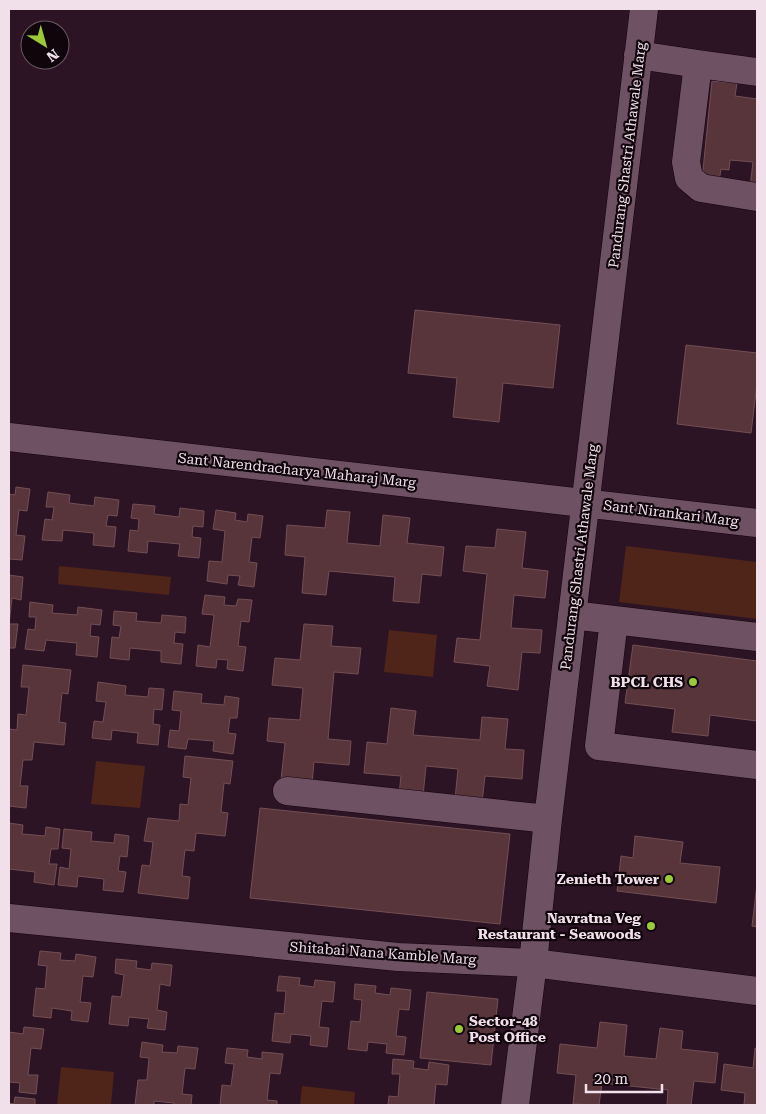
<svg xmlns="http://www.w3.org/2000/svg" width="766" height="1114" font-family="'Roboto Serif',serif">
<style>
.green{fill:#4e2518}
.building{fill:#57353a;stroke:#734f54}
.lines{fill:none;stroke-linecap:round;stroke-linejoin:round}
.minor-casing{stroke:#14020e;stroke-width:29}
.minor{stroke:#6f5164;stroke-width:28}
.poi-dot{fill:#9acb34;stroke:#0f050b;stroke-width:2}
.labels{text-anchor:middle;stroke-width:4.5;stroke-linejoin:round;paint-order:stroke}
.street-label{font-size:14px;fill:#f1dfea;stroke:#0f050b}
.poi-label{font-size:14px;font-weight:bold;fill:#f1dfea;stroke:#0f050b;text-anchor:end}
</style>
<rect width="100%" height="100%" fill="#2d1425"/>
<path class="green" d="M626 546 757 562V619L619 602Z
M59 566 171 577 169 595 58 584Z
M389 630 437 635 433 677 384 672Z
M96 761 145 766 140 808 91 804Z
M61 1067 114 1072 111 1105H57Z
M302 1086 355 1092 354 1105H300Z"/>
<path class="building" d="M712 81 737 83 735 96 757 99V189L750 188 753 162 730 160 729 170 721 169 719 181 702 180Z
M415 310 560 325 553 388 503 383 499 422 453 417 457 378 408 373Z
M686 345 757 353V384L751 433 677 424Z
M16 487 30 489 27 511 19 510 16 535 25 536 22 560 9 559V494L15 495Z
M48 492 70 495 69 503 94 506 95 497 119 500 117 516 108 515 106 526 116 527 114 547 93 545 94 533 63 530 62 541 42 540 45 519 52 520 54 507H46Z
M133 504 155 506 154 514 179 517 180 508 204 511 203 527 193 526 192 537 201 538 199 558 178 556 180 544 148 541 147 553 128 551 130 530 138 531 139 519 131 518Z
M216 510 236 513 235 520 247 522 248 514 263 516 260 538 252 537 249 562 257 563 254 587 238 585 240 576 228 575 227 584 207 581 209 561 222 562 225 531 213 529Z
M327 510 350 512 347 543 380 546 383 515 410 518 407 543 444 547 441 576 422 574 419 603 393 601 395 577 329 571 326 595 302 593 305 557 285 555 287 525 325 528Z
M497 529 526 532 522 568 548 571 545 598 514 595 511 628 542 630 540 653 522 652 518 690 487 686 490 666 454 662 457 638 480 640 487 574 463 571 466 546 495 548Z
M9 575 23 577 21 600 12 598 9 624H18L15 648H9Z
M205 595 225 597 224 605 236 606 238 599 252 600 249 622 241 621 238 646 246 647 243 671 227 669 228 660 217 659 216 668 196 666 198 645 210 647 214 615 202 614Z
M30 602 53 605 52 613 77 615 78 607 102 610 100 625 91 624 90 636 99 637 97 657 76 655 77 643 46 640 44 651 25 649 28 629 35 630 36 617H29Z
M114 611 137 613 136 621 161 623 162 615 186 617 185 633 175 632 174 643 183 644 181 664 161 662V651L130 648 129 660 110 658 112 637 119 638 121 626 113 625Z
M304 624 333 626 331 646 361 648 358 674 334 672 328 739 351 741 349 765 314 762 312 783 281 780 285 743 267 741 269 718 300 720 303 688 272 685 275 658 300 660Z
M633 645 757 661V721L710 715 708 736 672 732 675 709 625 703Z
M23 665 71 670 68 694 62 693 59 722 66 723 64 745 34 742 32 760H23L20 786H28L26 808 9 806V729L17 730 18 714 26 715 29 687H21Z
M98 682 126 686 125 695 148 697 149 688 164 689 162 710 154 709 153 724 160 725 158 745 137 743 138 733 112 730 111 740 92 738 94 721 103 722 106 702 96 701Z
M174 691 202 694 201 703 224 705 225 696 239 698 237 718H230L228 733 236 734 233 754 213 751 214 741 188 739 186 749 168 747 170 730 179 731 181 711 172 710Z
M391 708 416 711 413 735 480 740 482 717 508 719 505 749 524 750 522 779 485 776 482 802 455 799 458 769 426 766 423 796 399 794 401 776 364 773 367 742 387 744Z
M185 756 233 761 230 784 224 783 221 812 228 813 225 836 196 833 194 851 185 850 182 876 190 877 188 899 138 893 142 865 150 866 153 842 144 841 148 818 179 821 180 804 188 805 191 778 183 777Z
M260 808 510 834 500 924 250 898Z
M9 823 23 825 22 834 45 836 46 827 60 829 58 849H51L49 864H57L54 885 34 882 35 872 9 869Z
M64 829 92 832 91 841 114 843 115 834 129 836 127 857 120 856 118 871 126 872 123 892 103 890 104 879 78 876 77 887 58 885 60 867 69 869 71 849 62 848Z
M635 836 683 842 680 863 720 867 716 903 617 891 621 856 633 858Z
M757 884V927L752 926Z
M40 951 61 953 60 960 75 961 76 954 96 957 93 977 83 976 80 1002 91 1003 88 1022 71 1020 72 1011 52 1008 51 1018 33 1016 36 988 45 989 47 966 38 965Z
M116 959 137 961 136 968 151 970 152 963 172 965 170 986 160 984 157 1010 167 1012 165 1030 147 1028 149 1019 129 1017 128 1026 109 1024 112 996 121 997 124 975 115 973Z
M279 976 300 978 299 985 314 987 315 980 335 982 333 1002 322 1001 319 1027 329 1028 327 1047 310 1045 311 1036 291 1034 290 1043 272 1041 275 1013 284 1014 286 991H277Z
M355 984 376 986 375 993 390 995 391 988 411 990 409 1010 399 1009 396 1036 406 1037 404 1055 386 1053 387 1044 368 1042 367 1051 348 1049 351 1021 360 1022 362 1000 354 999Z
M427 992 498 999 491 1065 420 1058Z
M600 1022 627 1025 624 1056 656 1059 660 1028 683 1031 681 1049 718 1053 715 1083 694 1081 691 1105H667L668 1090 602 1083 599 1105 573 1104 576 1075 557 1073 560 1044 597 1048Z
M24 1027 44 1029 41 1049 31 1048 28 1075H38L36 1094 19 1092 20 1083 9 1082V1032L23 1034Z
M142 1042 163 1045 162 1052 177 1053 178 1046 198 1048 195 1069 185 1068 182 1094 192 1095 191 1105H174V1103L154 1101V1105H135L138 1080H147L149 1058 140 1057Z
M227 1048 248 1050 247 1057 262 1059V1052L283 1054 280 1074 270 1073 267 1100 277 1101V1105H220L222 1085 231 1086 234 1064 225 1063Z
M755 1048 757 1049V1105H744L745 1093 721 1090 724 1064 753 1068Z
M393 1059 414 1061 413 1068 428 1070 429 1062 449 1065 447 1085 436 1084 434 1105H388L389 1096 398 1097 400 1074H392Z
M15 1097 35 1099V1105H9V1103L14 1104Z"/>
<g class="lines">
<g class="minor-casing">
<path id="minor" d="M638 55 698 64
M757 72 698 64 686 162 689 178 701 188 757 197
M9 437 757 523
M572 615 757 637
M614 620 599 746 757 765
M287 791 548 819
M9 918 398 957 533 963 757 991
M515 1105 533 963 548 819 644 9"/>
</g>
<use href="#minor" class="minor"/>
</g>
<g class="poi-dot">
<circle cx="693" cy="682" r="5"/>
<circle cx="669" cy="879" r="5"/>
<circle cx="651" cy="926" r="5"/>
<circle cx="459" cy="1029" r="5"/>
</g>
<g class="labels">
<g class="street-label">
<text transform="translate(627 155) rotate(-83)" y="5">Pandurang Shastri Athawale Marg</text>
<text transform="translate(297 470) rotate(6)" y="5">Sant Narendracharya Maharaj Marg</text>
<text transform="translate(671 513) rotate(7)" y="5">Sant Nirankari Marg</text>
<text transform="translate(579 557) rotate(-83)" y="5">Pandurang Shastri Athawale Marg</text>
<text transform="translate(383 953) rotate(4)" y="5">Shitabai Nana Kamble Marg</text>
</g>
<g class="poi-label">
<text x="683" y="687">BPCL CHS</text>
<text x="659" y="884">Zenieth Tower</text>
<text x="641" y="923">Navratna Veg<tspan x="641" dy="16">Restaurant - Seawoods</tspan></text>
<text x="469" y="1026" text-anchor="start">Sector-48<tspan x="469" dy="16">Post Office</tspan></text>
</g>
</g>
<rect width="766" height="1114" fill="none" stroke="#f1dfea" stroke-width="20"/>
<g transform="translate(45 45) rotate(143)"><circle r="24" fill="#0f050b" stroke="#695c64"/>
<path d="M0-4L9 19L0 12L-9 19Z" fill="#9acb34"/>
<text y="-8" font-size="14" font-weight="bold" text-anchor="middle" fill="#f1dfea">N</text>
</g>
<path d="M586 1084v8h76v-8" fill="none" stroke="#f1dfea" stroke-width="2.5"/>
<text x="594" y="1084" font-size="15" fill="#f1dfea" stroke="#0f050b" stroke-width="4" paint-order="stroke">20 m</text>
</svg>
